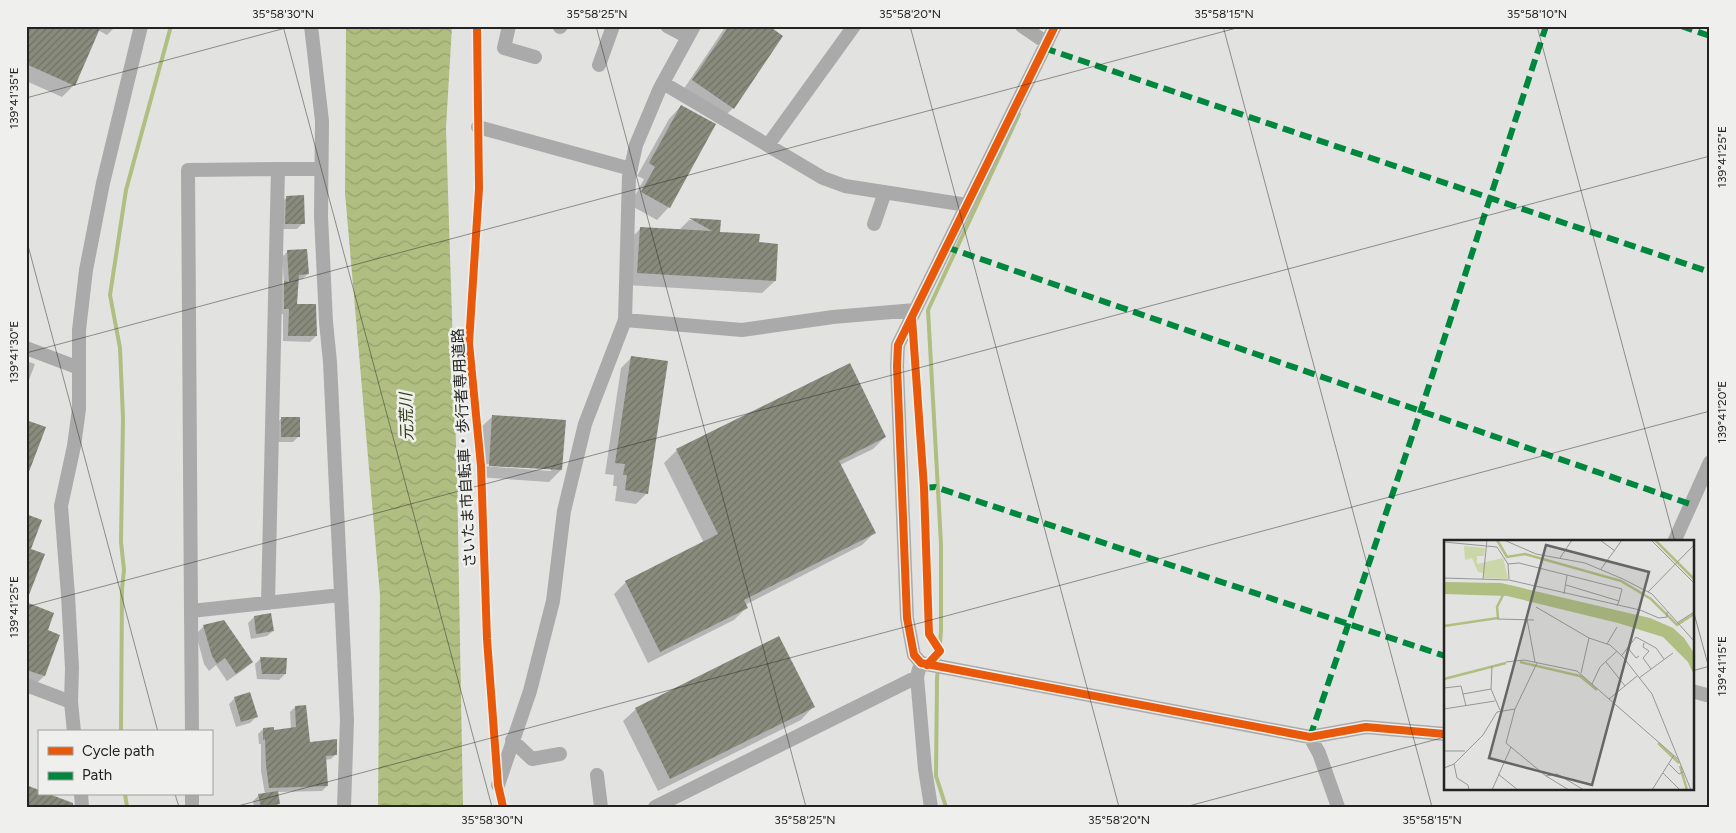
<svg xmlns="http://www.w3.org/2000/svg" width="1736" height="833" font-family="Figtree,'Noto Sans JP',sans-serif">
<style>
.water{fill:url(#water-waves)}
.shadow{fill:#0003;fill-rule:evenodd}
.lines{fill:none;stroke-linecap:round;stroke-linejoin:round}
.stream{stroke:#b0be81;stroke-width:4}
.building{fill:url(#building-hatch)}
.minor{stroke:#aaa;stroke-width:14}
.quiet{stroke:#00873e;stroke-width:6;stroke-dasharray:12 6;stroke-linecap:butt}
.cycleway-casing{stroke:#eff0ed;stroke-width:11}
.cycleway{stroke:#e8590c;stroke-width:8}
.ticks{fill:none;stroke:#232322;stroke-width:1;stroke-opacity:0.45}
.labels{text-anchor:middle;stroke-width:5;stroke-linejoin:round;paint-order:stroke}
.street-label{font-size:15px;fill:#232322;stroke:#eff0ed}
.water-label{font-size:16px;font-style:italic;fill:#303813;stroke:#eff0ed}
.inset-river{fill:none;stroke:#b0be81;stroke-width:2.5}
.inset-road{fill:none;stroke:#969695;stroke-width:1}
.view{fill:#666665;fill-opacity:0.15;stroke:#666665;stroke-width:2.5}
.inset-edge{fill:none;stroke:#232322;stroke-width:2.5}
.neatline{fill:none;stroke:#232322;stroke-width:2}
.ticks-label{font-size:12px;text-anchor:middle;fill:#232322}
</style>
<defs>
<pattern id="water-waves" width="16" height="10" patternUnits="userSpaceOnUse" patternTransform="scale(1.25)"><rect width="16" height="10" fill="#b0be81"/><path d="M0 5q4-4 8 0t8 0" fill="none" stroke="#97a36f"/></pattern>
<pattern id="building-hatch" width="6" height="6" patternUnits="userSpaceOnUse" patternTransform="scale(1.25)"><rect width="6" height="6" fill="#898c7d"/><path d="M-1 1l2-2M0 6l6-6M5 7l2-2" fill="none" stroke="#707266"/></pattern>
</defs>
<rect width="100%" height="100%" fill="#e2e2e1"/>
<path class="water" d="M346 26H452L446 128 457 476 463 807H378L380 595 345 193Z"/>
<path class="shadow" d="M26 26H116L107 35 98 30 74 85 62 97 26 81Z
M726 26H767L733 108 721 120 681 93Z
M681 106 669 207 657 220 630 205 644 179 637 176 669 119Z
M287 197 303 223 297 229H280L281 203Z
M689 220 720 221 719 233 758 244 775 281 762 293 626 285 628 241 640 229 678 231Z
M288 251 308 274 302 279 297 280 296 305 316 336 310 342 283 341V314H278L279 288 284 283 282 257Z
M632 357 647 493 636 504 615 501 617 486H613L614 475 605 474 621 368Z
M26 361 35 364 26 388Z
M849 365 885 437 873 449 840 465 874 533 862 545 745 605 746 608 734 620 648 663 614 594 626 582 704 543 664 463 677 450Z
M493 416 561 470 549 482 477 477 480 428ZM483 464 551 468V471L483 466Z
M282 418 299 436 293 442H275L276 424Z
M26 515 30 550 43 555 26 599Z
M26 604 46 631 58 636 44 676 33 687 26 684Z
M254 617 273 631 267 636 251 639 248 623Z
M204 626 252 662 243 670 227 681 216 665 209 671 204 664 196 634Z
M260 659 285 674 279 680 257 679 255 664Z
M235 698 256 717 250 723 236 727 229 704Z
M295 707 309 743 336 754 331 759 325 760 327 786 322 791 277 792 279 803 276 807H254L253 801 259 795 265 794 261 771V744H259L258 734 263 729 273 731 291 729 290 712Z
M813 707 801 720 658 791 623 721 636 709Z"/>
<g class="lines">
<path class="stream" d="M121 732 122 589 124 570 121 542 123 418 120 348 110 295 126 190 171 26
M125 794 127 807
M946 807 936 776 937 679 941 631V544L928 310 1019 114"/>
</g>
<path class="building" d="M26 26H101L75 86 26 64Z
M729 26H769L783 36 734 109 692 80Z
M681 105 716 124 670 208 641 192 655 167 649 163Z
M304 195 305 224H285L286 196Z
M689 218 721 220 720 232 760 234 759 242 778 244 776 281 637 273 640 227 712 231Z
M307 249 309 274 299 275 297 304H316L317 336H288L289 309H284V281L289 282 287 250Z
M631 356 668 361 648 494 625 490 627 475H623L625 464 615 463Z
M850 363 886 437 839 461 876 533 744 600 748 608 660 652 625 581 718 534 676 449Z
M492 415 566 420 562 470 489 466Z
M281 417H300V437H281Z
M26 420 46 427 27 477H26Z
M26 514 42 520 31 549 45 554 27 600Z
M26 602 54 613 48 630 60 635 45 676 26 670Z
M271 613 274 631 256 634 254 616Z
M224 620 253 662 236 674 225 658 217 664 212 656 203 625Z
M779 636 815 707 670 779 635 708Z
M260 657 287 658 286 674H262Z
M250 692 258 717 241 722 234 697Z
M306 705 310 742 337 739V755L326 756 328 786 269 788 266 765 265 739 263 740V728L274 727V730L296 727 295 706Z
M26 785 39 790V794H49L73 803V807H26Z
M278 791 280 804 261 807 258 794Z"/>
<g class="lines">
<path class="minor" d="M311 26 322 121 321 216 326 322 330 362 347 720 344 807
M509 26 504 48 535 57
M667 26 688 37
M1022 26 1047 43
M1055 26 898 345 897 366 907 618 914 655 921 663 1310 737 1366 727 1445 734
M560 27 561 26
M599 65 613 26
M663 83 823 178 845 186 967 205
M478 127 631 169
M768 145 854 26
M874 224 885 192
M625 320 742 330 833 317 915 310
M26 348 79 368
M1674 542 1710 462
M268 603 278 169H321
M191 611 188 170 278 169
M919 669 917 677 925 769 931 807
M26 685 71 702
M1692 691 1710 696
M74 732 71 702 72 668 68 595 61 506 74 446 79 409V330L86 270 103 183 141 26
M192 732 191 611 341 595
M1310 737 1319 753 1338 807
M512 740 532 759 560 754
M597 775 601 807
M498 785 530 691 553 601 564 511 585 424 625 320 629 177 636 145 660 88 694 26
M81 794 82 807
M192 794V807
M655 807 917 677"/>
<path class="quiet" d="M1681 26 1710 36
M1044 48 1710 272
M946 247 1690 504
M924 488 935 487 1445 656
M1310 737 1421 410 1546 26"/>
<g class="cycleway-casing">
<path id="cycleway" d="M477 26 479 189 469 343 481 466 487 639 498 785 503 807
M1055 26 898 345 897 366 907 618 914 655 921 663 1310 737 1366 727 1445 734
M912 318 924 488 929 634 940 651 927 665"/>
</g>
<use href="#cycleway" class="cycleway"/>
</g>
<path class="ticks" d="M283 26 492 807M596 26 806 807M910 26 1119 807M1223 26 1432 807M1537 26 1675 542M26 98 293 26M26 238 158 732M26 353 1244 26M1692 606 1710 672M26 607 1710 156M1692 671 1710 666M175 794 179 807M234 807 1710 411M1185 807 1445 737"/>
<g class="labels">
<g class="street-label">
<text transform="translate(464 448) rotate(-93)" y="5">さいたま市自転車・歩行者専用道路</text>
</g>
<g class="water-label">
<text transform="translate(406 417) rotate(-92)" y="6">元荒川</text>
</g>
</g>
<g transform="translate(1444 540)">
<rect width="250" height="250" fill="#e2e2e1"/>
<path d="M20 6 41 8 40 16H33V24L59 18 64 39 40 38V33L34 32 28 18 21 20Z" fill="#ccd7a9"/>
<path d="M0 42 57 43 206 78 229 88 240 98 250 113V135L244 122 219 97 174 83 63 56 0 54Z" fill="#b0be81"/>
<path class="inset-river" d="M53 0 63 17 81 14 177 41 207 59 233 85 250 74M211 0 250 39M0 86 54 78 53 67 59 55M76 122 136 136 153 150M0 139 62 123M214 203 235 223M236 226 243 250"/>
<path class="inset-road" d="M60 0 92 14 141 23 179 39 208 54 250 101M156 0 171 11M207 0 250 43M0 2 53 7 64 24 75 23 123 35 120 54M116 18 128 0M64 24 65 39M157 29 178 0M123 35 178 49 175 61M0 38 65 40 196 70 215 78 223 77V72M39 39 43 0M122 45 175 61 173 66M204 52 250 5M92 67 145 98 166 105 179 117 208 154 247 250M53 79 90 80M83 79 91 122M233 83 250 72M200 103 199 107 205 111 199 118 207 129M163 104 173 87M184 108 192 118 195 116M178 115 192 97 212 108 220 119M62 122 80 120 133 131 235 220M162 122 181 146M93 123 71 169 62 203 102 236 125 250M48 126 47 149 56 170M137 133 145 98M195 138 229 113M148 144 156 127 173 111M0 148 17 146 22 166M19 154 47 149M165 159 193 136M0 169 51 161M0 211H21M10 224 13 238 24 245 25 250M225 224 235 234 239 232M0 228 10 224 39 195 53 172 71 169M219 233 236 250M54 234 74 250M102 236 113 234 140 250M48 250 67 207M208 250 230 215"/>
<path class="view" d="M102 5 205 32 148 245 45 218Z"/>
<rect width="250" height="250" class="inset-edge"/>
</g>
<rect width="1736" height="833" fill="none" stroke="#eff0ed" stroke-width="55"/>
<rect x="38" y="730" width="175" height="65" fill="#eff0ed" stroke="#9d9e9c"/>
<rect x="48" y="747" width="25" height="8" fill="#e8590c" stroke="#9d9e9c"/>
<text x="82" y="756" font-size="15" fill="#232322">Cycle path</text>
<rect x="48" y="772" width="25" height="8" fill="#00873e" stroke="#9d9e9c"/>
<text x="82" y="780" font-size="15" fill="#232322">Path</text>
<rect x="28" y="28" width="1680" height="778" class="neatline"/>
<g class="ticks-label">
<text x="283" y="18">35°58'30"N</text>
<text x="597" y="18">35°58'25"N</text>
<text x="910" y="18">35°58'20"N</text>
<text x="1224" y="18">35°58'15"N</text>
<text x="1537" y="18">35°58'10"N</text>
<text transform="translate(14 98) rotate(-90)" y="4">139°41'35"E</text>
<text transform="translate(1722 157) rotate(-90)" y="4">139°41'25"E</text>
<text transform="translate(14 352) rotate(-90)" y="4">139°41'30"E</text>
<text transform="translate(1722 412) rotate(-90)" y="4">139°41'20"E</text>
<text transform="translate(14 607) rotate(-90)" y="4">139°41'25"E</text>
<text transform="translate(1722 666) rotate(-90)" y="4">139°41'15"E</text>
<text x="492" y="824">35°58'30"N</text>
<text x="805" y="824">35°58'25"N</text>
<text x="1119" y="824">35°58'20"N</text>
<text x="1432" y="824">35°58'15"N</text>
</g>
</svg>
